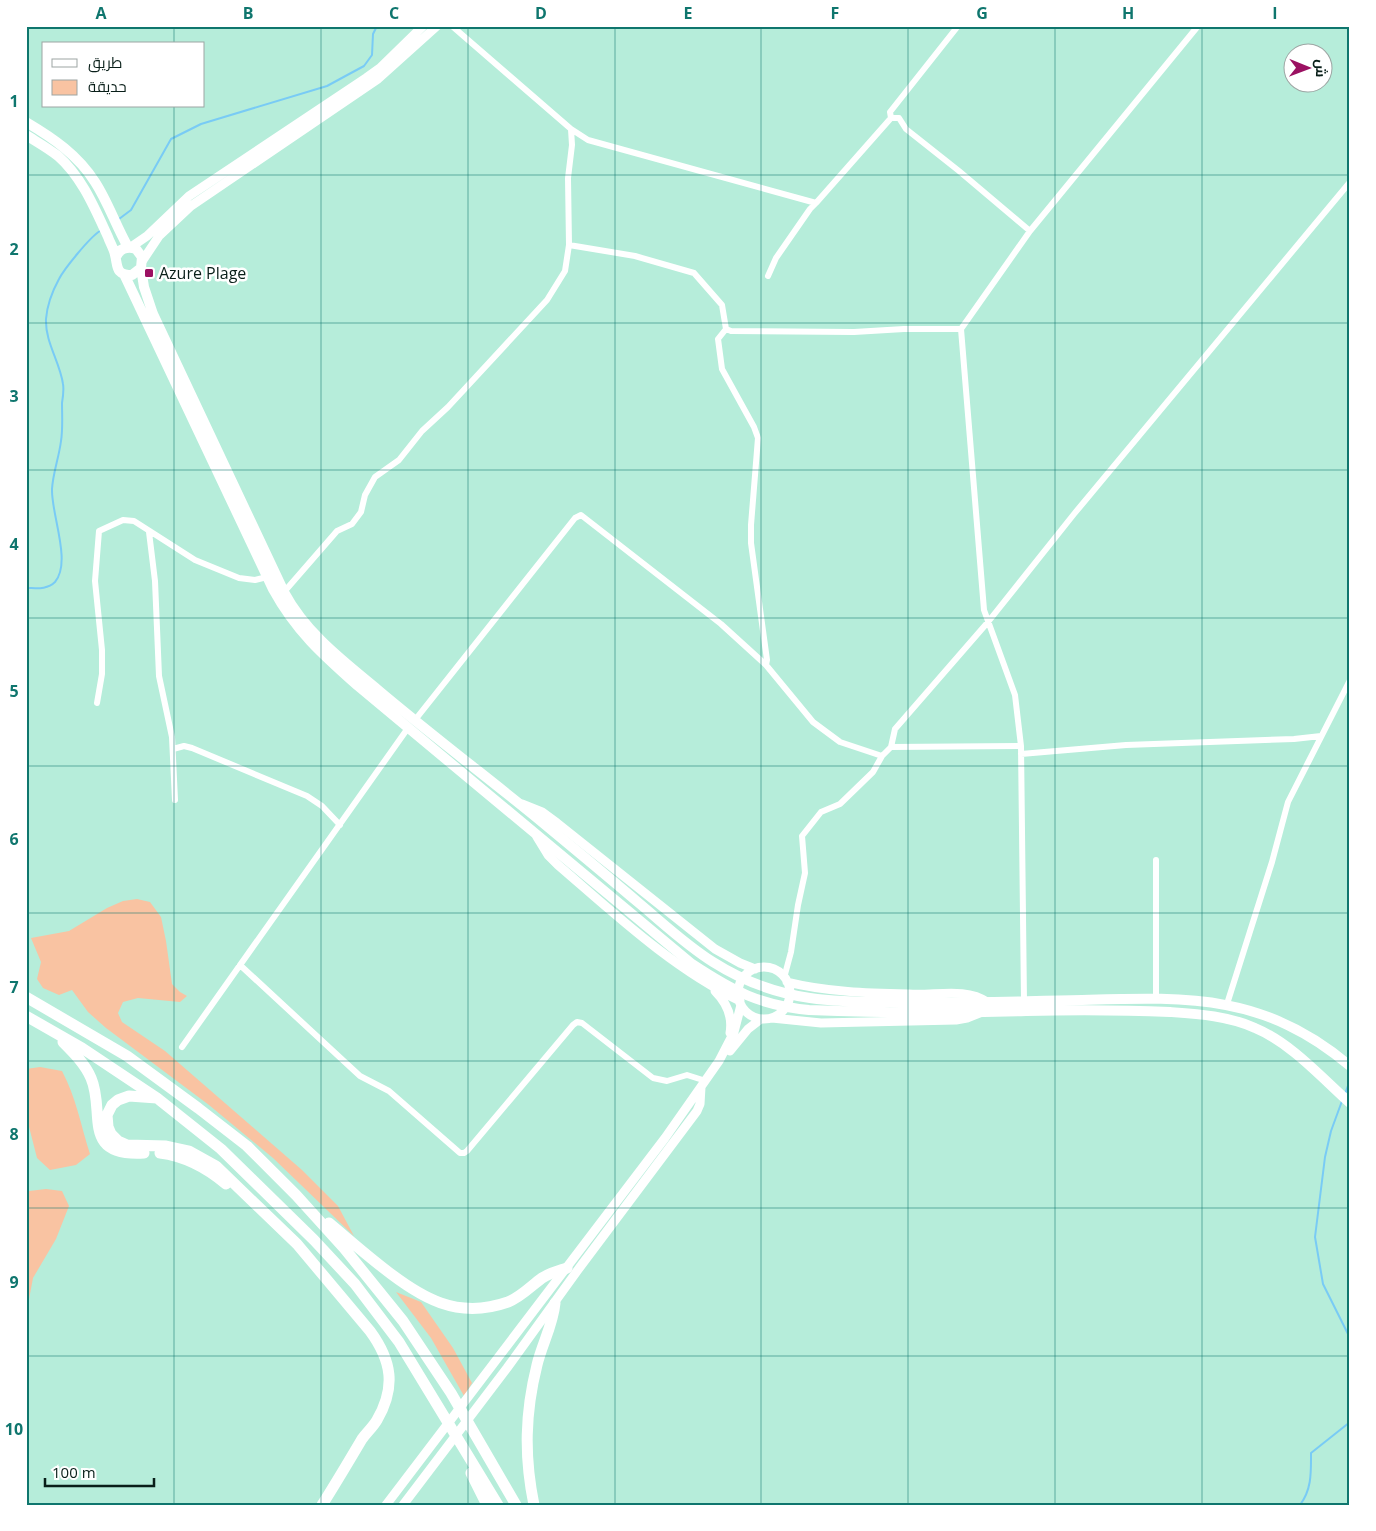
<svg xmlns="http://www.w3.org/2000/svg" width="1376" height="1531" font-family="'Open Sans',Cairo,sans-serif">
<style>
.green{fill:#f9c3a2}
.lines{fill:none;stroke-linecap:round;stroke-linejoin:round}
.stream{stroke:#79cbf5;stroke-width:2}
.minor{stroke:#fff;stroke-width:6}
.secondary{stroke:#fff;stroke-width:9}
.trunk{stroke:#fff;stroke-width:10}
.motorway{stroke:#fff;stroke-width:11}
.grid{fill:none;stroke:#0f766e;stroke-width:1;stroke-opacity:0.55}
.poi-dot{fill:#9b1162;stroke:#fff;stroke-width:2}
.labels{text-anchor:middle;stroke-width:5;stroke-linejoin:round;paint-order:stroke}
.poi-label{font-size:16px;fill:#091f19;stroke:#fff;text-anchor:start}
.neatline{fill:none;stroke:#0f766e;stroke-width:2}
.grid-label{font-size:16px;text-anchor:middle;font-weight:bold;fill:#0f766e}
</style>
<rect width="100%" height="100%" fill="#b6edda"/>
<path class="green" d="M137 899 150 902 161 917 166 941 172 984 180 992 187 996 180 1002 138 998 123 1002 118 1013 122 1022 165 1051 302 1170 338 1206 354 1236 273 1158 209 1105 106 1028 88 1012 72 990 59 995 43 988 37 979 41 962 31 938 69 931 107 908 123 901Z
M40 1067 62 1071C76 1097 81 1126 90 1154L76 1165 50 1170 37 1158 26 1115V1069Z
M46 1189 62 1191 69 1206 56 1239 33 1278 26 1315V1193L29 1191Z
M396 1292 421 1302 453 1348 472 1383 464 1396 431 1338Z"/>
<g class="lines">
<path class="stream" d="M119 219 131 210 171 139 201 124 327 86 351 73 364 66 372 55 373 34 377 26
M26 588C36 588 47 590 55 582 72 562 51 514 52 489 53 473 59 457 61 441 63 429 62 416 62 403 63 397 64 390 63 384 60 362 45 342 46 319 47 306 53 290 59 279 64 269 90 237 100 231
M1345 1094 1350 1080
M1342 1101 1331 1131 1325 1157 1315 1237 1323 1284 1350 1338
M1300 1505C1312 1489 1311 1472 1311 1453L1350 1422"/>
<path class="minor" d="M891 118 890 112 958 26
M571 129 588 140 816 203 891 118H899L906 129 959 171 1030 231
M569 245 635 256 694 273 722 305 726 329 718 339 722 369 754 427 758 438 751 525V543L767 660 766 665
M768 276 776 258 810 209 816 203
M726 329 731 331 854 332 904 329H961
M149 532 155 581 159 676 172 737 175 800
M284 592 337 531 352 524 361 512 365 495 375 477 399 460 422 431 448 407 547 300 565 271 569 245 568 178 572 145 571 129 452 26
M97 703 102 674V650L95 581 99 531 123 520 134 521 195 560 239 578 255 580 267 577
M415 720 575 518 581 515 721 624 766 665 813 722 840 742 882 756
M891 747 1021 746
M173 749 184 746 192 748 307 796 322 806 340 825
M1021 754 1126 745 1294 739 1321 736
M240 965 360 1076 389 1091 460 1153H464L467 1151 573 1025 577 1022 582 1023 653 1078 667 1081 687 1075 706 1081
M784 978 791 952 798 905 805 873 802 836 821 812 840 804 873 772 882 756 891 747 895 729 988 622 1074 514 1350 182
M1156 998V860
M1024 1001 1021 746 1015 695 984 610 961 329 1030 231 1198 26
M1227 1004 1272 862 1288 802 1350 680
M182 1047 408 728"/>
<path class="secondary" d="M131 247 147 236 189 196 366 78 380 68 423 26
M143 260 159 236 191 206 378 79 437 26
M522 804 542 812 557 823 715 949 740 963 755 969
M537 837 548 855 558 865C615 914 672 968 740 1001
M738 993a26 26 0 1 1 52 0a26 26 0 1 1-52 0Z
M787 982C827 992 868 993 909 994 934 996 966 987 987 1002
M715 991C727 1003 733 1016 730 1033
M772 1018 821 1023 956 1020 967 1018 982 1012
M730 1051 748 1029 761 1019
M386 1505 665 1138 719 1061 734 1032 741 1005
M403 1505 507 1368 580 1267 697 1111 700 1104 701 1087"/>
<path class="trunk" d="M26 122C53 138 78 155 95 182 108 202 116 226 128 247
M26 135C37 142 48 148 58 156 82 177 95 209 108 237 110 243 114 249 115 255 118 266 115 275 132 275L141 268 142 257 136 249C127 246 120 248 116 257
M141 268 144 287 153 314 284 592C306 633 342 660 377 689 429 733 483 774 536 817 571 846 606 875 640 904 664 924 686 945 713 962 743 981 775 993 810 998 837 1002 864 1002 890 1002 954 1004 1018 1001 1082 1000 1187 997 1264 993 1350 1066
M124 274 273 589C296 631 322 654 358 686L692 964C733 991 759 1005 809 1010 881 1013 954 1013 1026 1011 1074 1010 1121 1010 1170 1012 1198 1014 1229 1016 1255 1028 1291 1043 1321 1077 1350 1103"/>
<path class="motorway" d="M26 997 127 1056 198 1108 247 1146 296 1195 344 1248 403 1321 451 1393 516 1505
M26 1016 82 1048 157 1098 221 1149 314 1240 355 1284 399 1342 498 1505
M63 1042C74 1053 85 1064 91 1078 106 1112 80 1157 144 1153
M157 1098 129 1096 118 1100 112 1105 107 1115 108 1127 111 1134 118 1141 127 1145 166 1146 189 1151 216 1166 297 1244 370 1331C392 1361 396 1387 377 1420 373 1427 367 1432 362 1439 349 1461 336 1483 322 1505
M160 1153C184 1156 207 1168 226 1184
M329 1223C347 1238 364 1253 382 1267 421 1298 457 1320 508 1302 521 1297 531 1286 542 1278 550 1273 558 1271 567 1268
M471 1473 487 1505
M534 1505C524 1456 525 1413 537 1365 542 1344 553 1325 555 1303"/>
</g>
<path class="grid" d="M174 26V44M321 26V1505M468 26V1505M615 26V1505M761 26V1505M908 26V1505M1055 26V1505M1202 26V1505M174 106V1505M26 175H1350M26 323H1350M26 470H1350M26 618H1350M26 766H1350M26 913H1350M26 1061H1350M26 1208H1350M26 1356H1350"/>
<rect class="poi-dot" x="144" y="268" width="10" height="10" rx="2.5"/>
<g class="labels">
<g class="poi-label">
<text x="159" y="279">Azure Plage</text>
</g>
</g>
<rect width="1376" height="1531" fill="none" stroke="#ffffff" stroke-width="55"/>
<rect x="42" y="42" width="162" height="65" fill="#ffffff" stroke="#9da5a3"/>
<rect x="52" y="59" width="25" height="8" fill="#ffffff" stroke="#9da5a3"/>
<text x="88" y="68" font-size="15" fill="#091f19">طريق</text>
<rect x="52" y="80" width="25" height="15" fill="#f9c3a2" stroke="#9da5a3"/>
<text x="88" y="92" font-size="15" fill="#091f19">حديقة</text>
<g transform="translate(1308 68) rotate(91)"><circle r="24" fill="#ffffff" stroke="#9da5a3"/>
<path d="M0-4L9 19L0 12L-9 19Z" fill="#9b1162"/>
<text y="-8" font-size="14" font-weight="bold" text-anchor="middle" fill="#091f19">ش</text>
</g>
<path d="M45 1478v8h109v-8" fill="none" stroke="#091f19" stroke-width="2.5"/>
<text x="52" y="1478" font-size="15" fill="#091f19" stroke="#ffffff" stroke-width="4" paint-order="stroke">100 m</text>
<rect x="28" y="28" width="1320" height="1476" class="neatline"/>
<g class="grid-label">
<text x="101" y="19">A</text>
<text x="248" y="19">B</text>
<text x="394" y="19">C</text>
<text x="541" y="19">D</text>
<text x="688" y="19">E</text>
<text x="835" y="19">F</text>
<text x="982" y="19">G</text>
<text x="1128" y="19">H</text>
<text x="1275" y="19">I</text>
<text x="14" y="107">1</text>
<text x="14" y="255">2</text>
<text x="14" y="402">3</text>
<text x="14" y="550">4</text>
<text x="14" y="697">5</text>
<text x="14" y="845">6</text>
<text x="14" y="993">7</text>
<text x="14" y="1140">8</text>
<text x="14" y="1288">9</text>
<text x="14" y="1435">10</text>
</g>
</svg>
